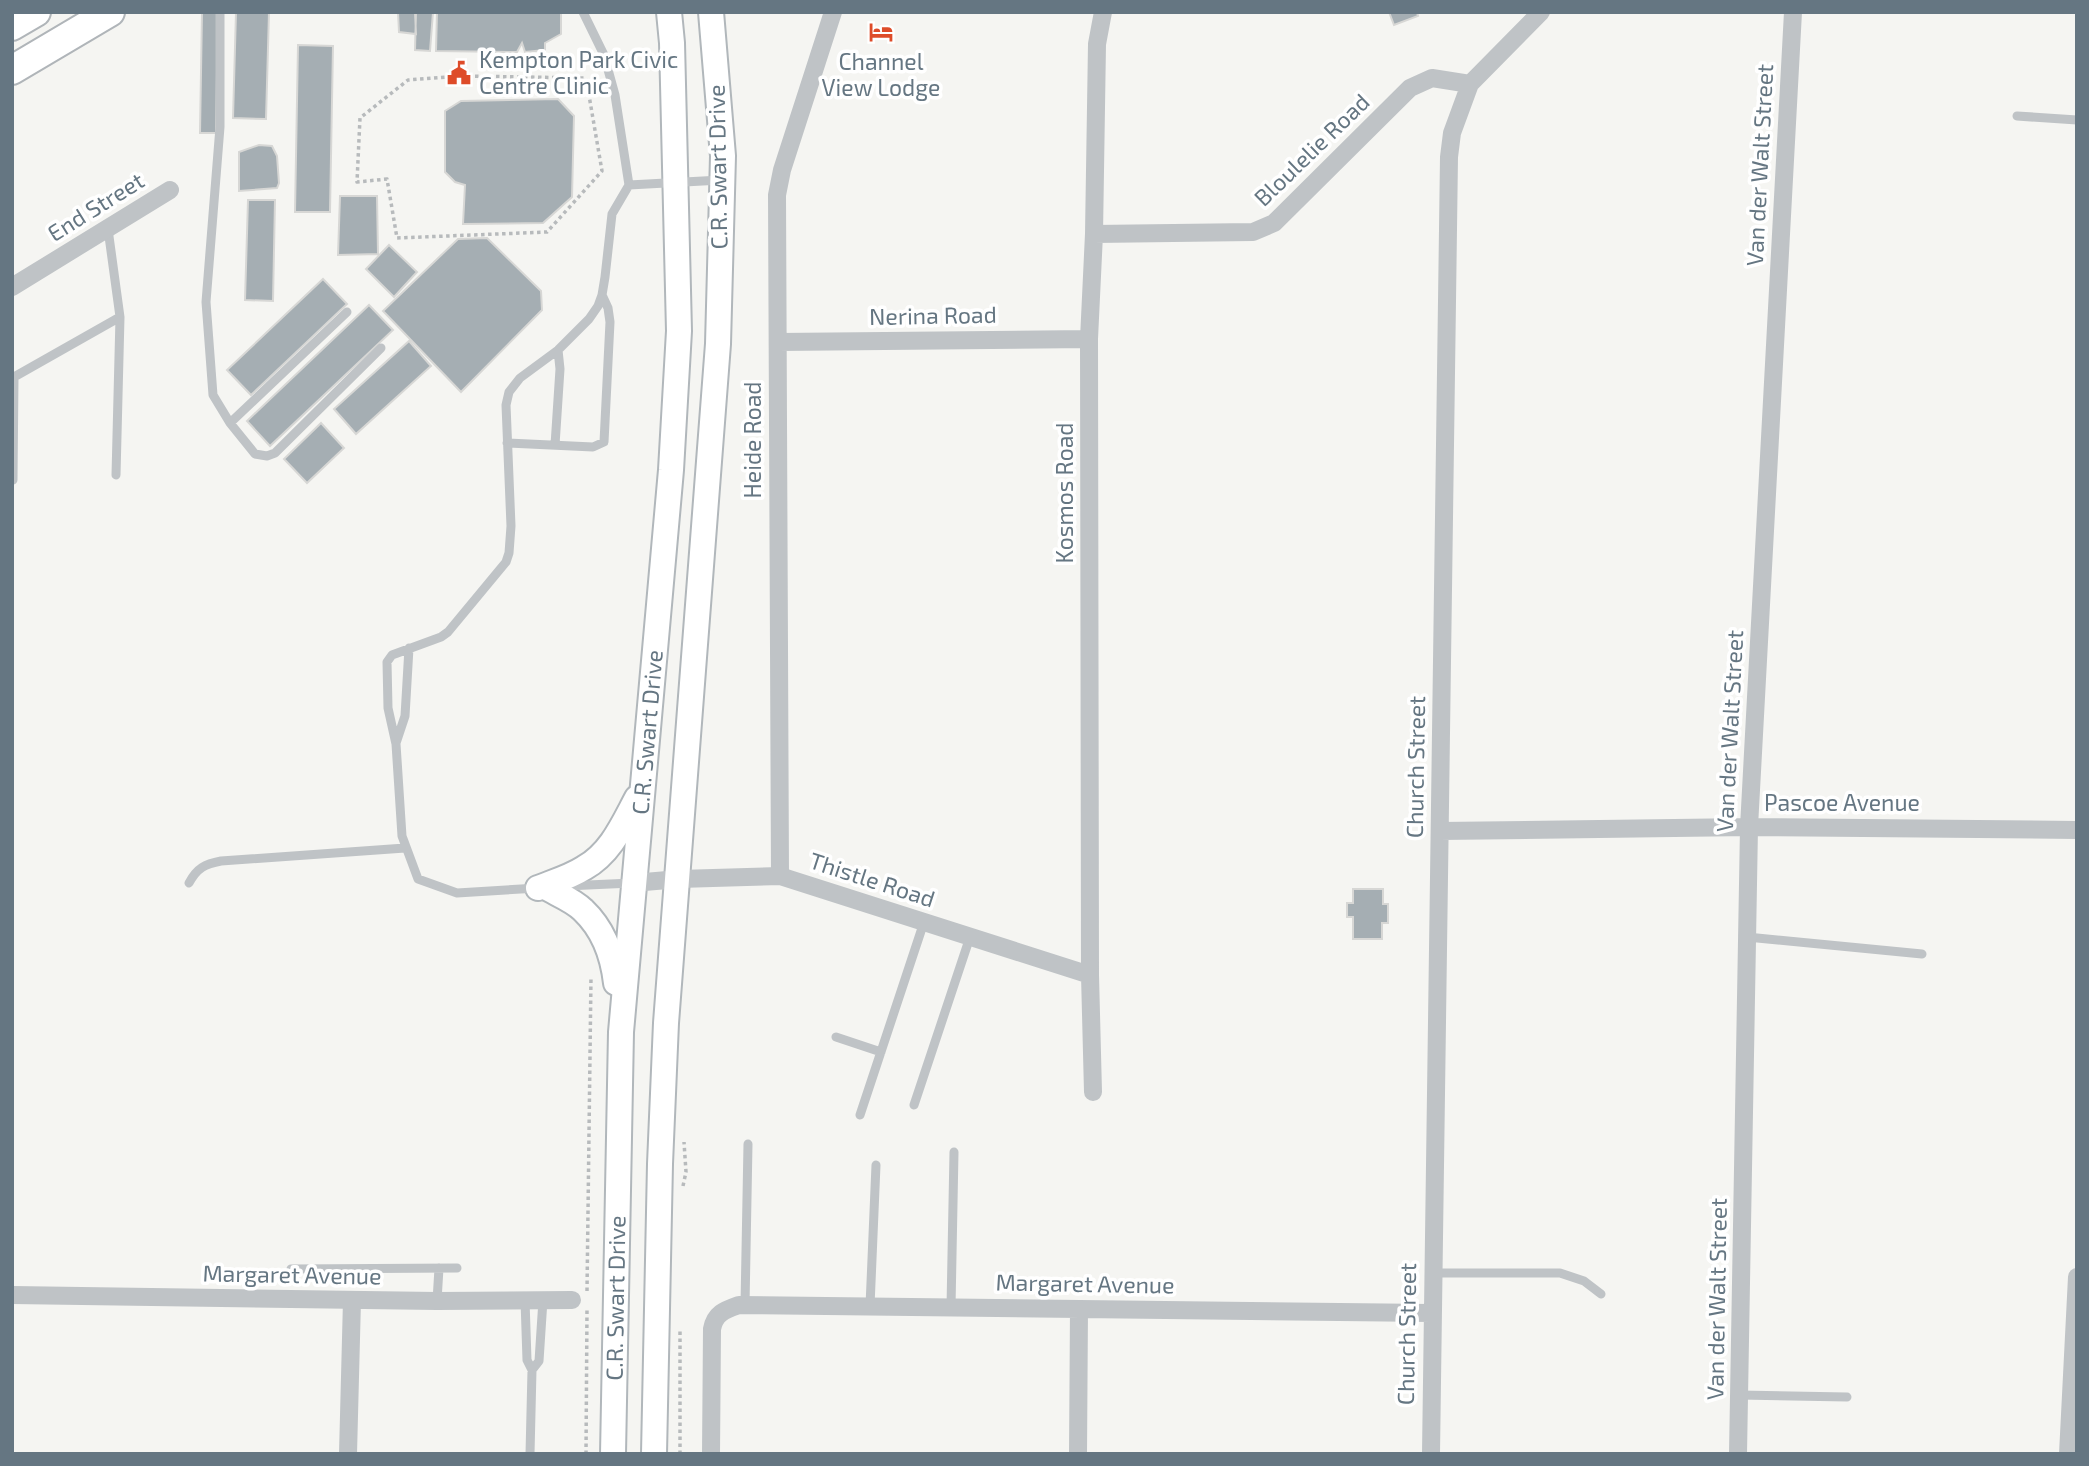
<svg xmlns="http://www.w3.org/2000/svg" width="2089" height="1466" font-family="'Exo 2',sans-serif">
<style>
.building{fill:#a5aeb3;stroke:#d7d7d5;stroke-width:2}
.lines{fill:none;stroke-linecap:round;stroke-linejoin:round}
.secondary-casing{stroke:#b1b7bb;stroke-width:28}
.primary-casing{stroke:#b0b5b9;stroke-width:32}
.path{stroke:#b7babc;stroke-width:3.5;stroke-dasharray:3.5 3.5;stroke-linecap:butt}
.service{stroke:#bfc3c6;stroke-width:9}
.minor{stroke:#bfc3c6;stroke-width:18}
.secondary{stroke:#fff;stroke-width:24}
.primary{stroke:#fff;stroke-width:28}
.labels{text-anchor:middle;stroke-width:7;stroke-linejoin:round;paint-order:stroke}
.poi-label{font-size:23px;fill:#657682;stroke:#fff;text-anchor:start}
.street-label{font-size:23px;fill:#657682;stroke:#fff}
</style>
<rect width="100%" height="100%" fill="#f5f5f2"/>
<path class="building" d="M202 12H218L216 133H200Z
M236 12H269L266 119 233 118Z
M415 12 416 34 399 32 398 12Z
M416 12H433L430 51 415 50Z
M437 12H561V34L545 43V50L525 52 522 43 517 52 436 51Z
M1389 12H1417L1418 16 1394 25Z
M298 45 333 46 330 212H295Z
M558 99 574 116 572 197 543 223 463 224 465 185 455 182 445 172V111L461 101Z
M259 145 272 146 277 156 279 183 277 188 239 191V152Z
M340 196H377L378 254 338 255Z
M248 200H275L273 301 245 300Z
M487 238 541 291 542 310 461 392 383 311 458 239Z
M389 245 417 272 394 297 366 269Z
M323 279 347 304 251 395 227 370Z
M369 305 393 330 270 446 247 421Z
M409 341 431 366 356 434 334 409Z
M321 423 344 448 307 483 284 459Z
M1353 889H1383V904H1388V923H1382V939H1353V917H1347V903H1353Z"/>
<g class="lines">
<g class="secondary-casing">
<g id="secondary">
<path d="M545 887C557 894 573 900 583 910 603 929 613 956 616 983"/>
<path d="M538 888C553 882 570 877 584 868 611 853 623 824 637 798"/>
<path id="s1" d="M613 1454 621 1032 671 470 679 331 672 43 669 12"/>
<path d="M654 1454 660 1164 666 1023 718 344 723 156 711 12"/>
</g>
</g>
<g class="primary-casing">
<path id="primary" d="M12 26 36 12
M12 70 110 12"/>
</g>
<path class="path" d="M461 76 586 78 602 171 547 232 397 238 387 179 357 182 360 118 408 80Z
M683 1186 686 1172 684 1142
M587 1291 591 976
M586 1454 587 1309
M680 1454V1330"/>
<path class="service" d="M220 12V127L206 302 213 395 230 423 255 454 267 456 275 453 381 348
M2017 116 2077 120
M629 185 721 180
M108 229 120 317 116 475
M230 423 347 312
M507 443 593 447 604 442 610 322 608 308 602 295
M555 445 560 369 558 350
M13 480 14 377 120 317
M396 743 405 716 409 648
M189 883C197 868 205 864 221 861L405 848
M566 886 632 883
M538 888 457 893 418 879 402 836 396 744 388 708 387 662 392 655 441 637 448 632 506 562 509 553 511 526 506 405 509 392 520 378 558 350 589 319 598 306 602 295 605 277 612 214 629 185 615 95 604 55 583 12
M1747 937 1922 954
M836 1037 881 1052
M914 1105 970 937
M860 1115 924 922
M291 1269 457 1268
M1433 1273H1560L1584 1281 1601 1294
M525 1300 527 1360 532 1370 530 1454
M437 1301 439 1268
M745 1305 748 1144
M870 1306 876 1165
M951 1307 954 1152
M532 1370 539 1361 543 1300
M1739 1395 1847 1397"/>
<path class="minor" d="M1094 234 1253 232 1274 223 1410 88 1432 78 1470 84
M12 287 170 190
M778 342 1089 339
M1440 831 1749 827 2077 830
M780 876 777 195 782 170 833 12
M633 883 679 879 780 876 1090 975
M1093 1092 1090 975 1089 339 1094 234 1097 44 1103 12
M12 1295 437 1301 572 1300
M348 1454 352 1300
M711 1454 712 1329C715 1313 725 1310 739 1305L1431 1313
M1078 1454 1079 1309
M1431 1454 1449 157 1452 133 1470 84 1541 12
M1738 1454 1749 827 1793 12
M2068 1454 2077 1277"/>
<use href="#secondary" class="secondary"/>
<use href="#primary" class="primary"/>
</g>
<defs>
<g id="hotel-bare" transform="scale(1.89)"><path d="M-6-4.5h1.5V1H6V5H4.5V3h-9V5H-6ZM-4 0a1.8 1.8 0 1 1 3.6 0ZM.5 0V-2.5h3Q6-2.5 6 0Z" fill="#de4c29" stroke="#fff" stroke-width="2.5" paint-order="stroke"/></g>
<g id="civic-bare" transform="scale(1.89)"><path d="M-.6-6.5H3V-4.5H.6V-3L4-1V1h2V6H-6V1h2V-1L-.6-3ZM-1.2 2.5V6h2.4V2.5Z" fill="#de4c29" stroke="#fff" stroke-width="2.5" paint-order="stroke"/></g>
</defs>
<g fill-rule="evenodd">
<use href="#hotel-bare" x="881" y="32"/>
<use href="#civic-bare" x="459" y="73"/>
</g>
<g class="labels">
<g class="poi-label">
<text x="479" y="68">Kempton Park Civic<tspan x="479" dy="26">Centre Clinic</tspan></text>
<text x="881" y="70" text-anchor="middle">Channel<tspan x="881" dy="26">View Lodge</tspan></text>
</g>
<g class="street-label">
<text transform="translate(1312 150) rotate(-44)" y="8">Bloulelie Road</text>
<text transform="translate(1760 165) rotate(-87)" y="8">Van der Walt Street</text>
<text transform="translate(718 167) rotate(-91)" y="8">C.R. Swart Drive</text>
<text transform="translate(96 207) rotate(-32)" y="8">End Street</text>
<text transform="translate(933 316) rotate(-1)" y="8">Nerina Road</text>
<text transform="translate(753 440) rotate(-90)" y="8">Heide Road</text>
<text transform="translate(1065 493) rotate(-90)" y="8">Kosmos Road</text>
<text transform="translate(1730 731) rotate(-87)" y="8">Van der Walt Street</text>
<text dy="8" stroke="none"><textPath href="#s1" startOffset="723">C.R. Swart Drive</textPath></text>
<text transform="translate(1416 767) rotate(-89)" y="8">Church Street</text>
<text x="1842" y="811">Pascoe Avenue</text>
<text transform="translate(872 880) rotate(18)" y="8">Thistle Road</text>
<text transform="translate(292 1275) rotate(1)" y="8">Margaret Avenue</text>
<text transform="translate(1085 1284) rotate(1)" y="8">Margaret Avenue</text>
<text dy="8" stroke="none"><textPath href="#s1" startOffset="156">C.R. Swart Drive</textPath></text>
<text transform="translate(1717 1299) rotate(-89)" y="8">Van der Walt Street</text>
<text transform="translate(1407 1334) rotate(-89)" y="8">Church Street</text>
</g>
</g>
<rect width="2089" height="1466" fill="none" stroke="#657682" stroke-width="28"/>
</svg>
